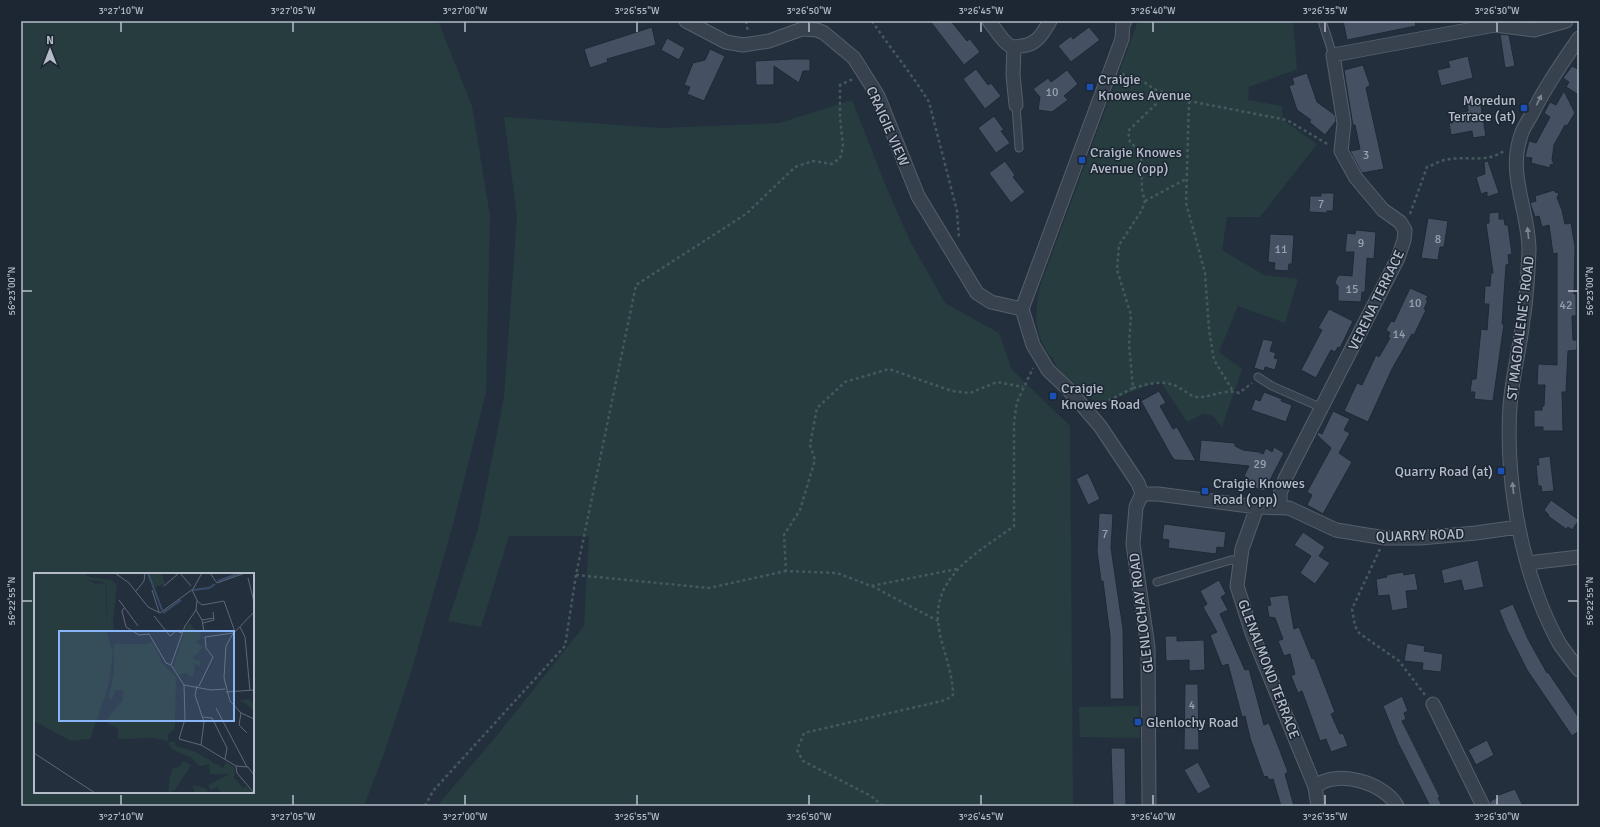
<svg xmlns="http://www.w3.org/2000/svg" width="1600" height="827" font-family="Signika,sans-serif">
<style>
.green{fill:#263c3f;fill-rule:evenodd}
.building{fill:#455162;stroke:#1f2835}
.lines{fill:none;stroke-linecap:round;stroke-linejoin:round}
.lane-casing{stroke:#565f6c;stroke-width:9}
.street-casing{stroke:#565f6c;stroke-width:15}
.path{stroke:#44595c;stroke-width:2.5;stroke-dasharray:3 3;stroke-linecap:butt}
.lane{stroke:#38414e;stroke-width:7}
.street{stroke:#38414e;stroke-width:13}
.oneway{fill:#7c8592}
.ticks{fill:none;stroke:#b4bcc9;stroke-width:1.5}
.transit-dot{fill:#1a4fb4;stroke:#1d2633;stroke-width:1.5}
.labels{text-anchor:middle;stroke-width:3;stroke-linejoin:round;paint-order:stroke}
.number-label{font-size:12px;fill:#98a1af}
.poi-label{font-size:14px;fill:#b4bcc9;stroke:#1d2633;text-anchor:start}
.street-label{font-size:14px;fill:#b4bcc9;stroke:#1d2633}
.inset-river{fill:none;stroke:#394c67;stroke-width:2}
.inset-road{fill:none;stroke:#5e6776;stroke-width:1}
.view{fill:#8ab4f8;fill-opacity:0.15;stroke:#8ab4f8;stroke-width:2}
.inset-edge{fill:none;stroke:#b4bcc9;stroke-width:2}
.neatline{fill:none;stroke:#b4bcc9;stroke-width:1.5}
.ticks-label{font-size:10px;text-anchor:middle;fill:#b4bcc9}
</style>
<rect width="100%" height="100%" fill="#242f3e"/>
<path class="green" d="M21 21H438L472 106 490 216 486 392 453 524 412 669 386 748 364 806H21ZM35 574H253V792H35Z
M1138 21H1293L1297 69 1249 87 1248 100 1282 106 1283 120 1317 144 1260 217H1227L1222 250 1264 275 1298 279 1285 323 1238 306 1219 352 1242 369 1222 427 1213 416 1203 414 1187 422 1160 381 1099 404C1088 396 1053 371 1053 357H1050C1034 331 1035 319 1039 289Z
M852 100 885 184 911 243 945 303 999 333 1012 370 1070 426 1073 806H437L494 739 584 626 589 536H509L481 627 448 621 478 529 504 397 517 216 504 117 661 128 779 123Z
M1139 706 1140 738 1080 737 1079 707Z"/>
<path class="building" d="M930 21H951L967 41 970 39 980 52 964 65Z
M1343 21H1415L1416 26 1347 40Z
M652 27 656 45 607 59 608 62 590 68 584 49Z
M1089 27 1100 40 1071 62 1058 46 1071 36 1073 39Z
M1500 34 1509 35 1515 66 1505 68Z
M667 38 685 48 679 60 661 50Z
M710 49 725 56 704 101 687 94 690 87 684 85 693 63 705 60Z
M1468 56 1473 78 1441 86 1437 70 1450 67 1448 61Z
M792 59H810V71H803L799 83 774 66V85H756L755 61Z
M1363 65 1370 85 1366 88 1384 169 1362 173 1350 151 1360 149 1355 125H1353L1352 120 1344 70Z
M1572 66 1578 69 1579 67V95L1566 87 1569 82 1563 78Z
M976 69 988 85 991 83 1001 96 985 109 963 79Z
M1067 70 1078 84 1064 96 1068 100 1052 112 1038 110 1040 97 1033 89 1048 78 1051 82Z
M1307 73 1317 102 1335 115 1336 121 1325 135 1309 122 1311 120 1297 110 1289 86 1294 84 1292 78Z
M1564 91 1575 113 1567 126 1565 125 1554 145 1552 160 1554 164 1550 165V168L1531 163 1532 158 1525 157 1529 141 1536 143 1550 117 1544 113 1550 102 1556 105Z
M1480 100 1486 136 1473 138 1472 131 1451 135 1449 123H1453L1452 114 1468 111 1467 103Z
M994 116 1004 130 1001 131 1010 143 996 153 978 128Z
M1005 161 1015 175 1013 177 1025 192 1011 203 989 173Z
M1488 161 1499 193 1487 197V192L1481 194 1476 177 1485 174 1484 162Z
M1554 190 1555 192 1559 193 1557 198 1562 210 1565 224 1571 223 1575 247 1574 294H1576V316H1572L1573 340H1577V350L1568 351 1566 392H1562L1563 431H1543V427H1534V410H1542V406H1544L1545 385H1537L1538 364 1557 365V253L1553 254 1549 225 1542 227 1539 216 1535 217 1530 203 1536 201 1535 196Z
M1321 193H1334L1333 211H1327V213L1309 212 1310 196H1321Z
M1499 212V219H1504L1505 225H1508L1512 254 1508 255 1509 264 1506 265 1502 324H1504L1493 401 1474 399 1475 392H1470L1472 379H1476L1481 329 1487 330 1489 304H1484L1485 286H1490L1491 273H1493L1486 224 1489 223V213Z
M1428 218 1448 221 1444 247H1440L1438 260 1421 258Z
M1356 230 1376 232 1374 259 1367 258 1365 292H1362L1361 302 1338 301V286L1335 283 1337 277 1340 275 1352 276 1354 252H1345L1347 233 1355 234Z
M1270 234 1294 235 1292 264H1289L1288 271 1274 270 1275 263 1268 262Z
M1410 288 1428 296 1426 300H1428L1424 309 1426 310 1414 335 1412 334 1392 369 1368 422 1344 411 1357 383 1362 385 1376 355 1379 357 1390 338 1388 337 1390 333 1386 330 1391 321 1394 322Z
M1329 309 1353 321 1340 348 1338 347 1335 352 1331 350 1316 378 1301 370 1322 330 1318 328Z
M1263 339 1273 341 1270 351 1276 353 1274 358 1278 359 1275 370 1265 367 1264 371 1254 368Z
M1159 391 1166 403 1160 406 1173 429 1177 427 1196 461 1175 460 1172 457 1141 401Z
M1264 392 1282 399 1281 401 1292 405 1286 422 1251 410 1255 399 1260 401Z
M1333 411 1350 419 1344 430 1350 433 1339 453 1352 462 1323 514 1307 505 1312 495 1307 492 1331 448 1317 435 1318 432 1322 434Z
M1201 440 1235 443V446L1243 450 1259 452 1263 454 1266 448 1272 452 1274 447 1284 453 1265 490 1261 491 1247 483 1249 479 1244 476 1249 466 1199 461Z
M1550 456 1554 491 1542 492 1541 486H1538L1536 465H1539L1538 458Z
M1088 473 1100 499 1088 505 1076 479Z
M1551 500 1579 520 1572 530 1568 527 1566 529 1548 516 1549 515 1544 510Z
M1099 513 1113 514 1111 548 1123 629 1124 699H1110V636L1103 581H1101L1097 551Z
M1164 524 1226 532 1224 548 1217 547 1216 554 1168 548 1169 540 1162 539Z
M1303 532 1325 547 1319 556 1330 563 1315 584 1300 573 1311 556 1294 545Z
M1478 560 1484 587 1464 591 1461 580 1444 584 1441 570Z
M1403 572 1404 575 1415 573 1418 590 1406 591 1408 608 1392 611 1389 595 1378 596 1376 579 1387 577 1386 575Z
M1219 580 1226 594 1221 597 1228 610 1220 614 1245 670 1249 669 1264 725 1269 723 1279 748 1288 772 1285 774 1294 806H1281L1273 779 1269 780 1267 776 1264 777 1250 738 1245 716 1242 717 1228 664 1222 666 1210 635 1217 632 1203 607 1207 604 1200 591Z
M1283 595H1288L1294 629 1299 627 1312 659 1314 658 1335 712 1331 714 1340 734 1343 733 1348 746 1331 752 1326 739 1320 741 1302 691 1298 693 1291 676 1295 674 1290 654 1284 656 1278 641 1283 639 1275 618 1269 617 1267 606 1271 605 1269 597Z
M1513 604 1528 639 1547 673 1548 672 1579 718V731L1572 736 1527 670 1507 630 1499 610Z
M1165 636H1177V641L1204 640 1205 670 1189 671V660L1166 661Z
M1407 643 1425 646 1424 651 1443 654 1441 672 1422 670 1423 663 1404 661Z
M1185 684H1198L1199 750H1184Z
M1402 696 1408 711 1404 713 1406 719 1402 721 1440 797 1438 798 1442 806H1430L1398 743 1383 706Z
M1487 740 1494 755 1476 765 1468 750Z
M1111 748H1125L1126 806H1113Z
M1198 762 1211 787 1198 794 1184 770Z
M1515 789 1523 806H1491L1490 801 1497 798 1496 796Z"/>
<g class="lines">
<g class="lane-casing">
<path id="lane" d="M1322 21 1333 55
M1016 105 1019 148
M1258 377 1272 386 1322 408
M1157 582 1231 560 1239 561"/>
</g>
<g class="street-casing">
<path id="street" d="M686 21 726 42 743 45 769 41 802 29 817 30 824 33 854 58 878 96 918 196 977 293 991 302 1022 309
M989 21C995 28 1001 40 1009 45 1013 48 1017 47 1021 46 1037 45 1043 33 1050 21
M1125 21 1123 24 1122 39 1022 309 1033 345 1048 370 1068 389 1100 426 1138 483 1142 494
M1579 38C1562 63 1545 87 1532 114 1528 121 1523 128 1521 135 1507 175 1529 211 1529 250 1528 274 1527 297 1523 320 1520 349 1512 377 1510 406 1505 482 1522 576 1559 643 1565 652 1572 661 1579 670
M1014 47 1013 75 1016 105
M1142 494H1158L1257 507 1289 508 1336 530 1385 538H1420L1476 533 1518 527
M1142 494 1136 507 1133 544 1148 647 1149 806
M1257 507 1242 549 1237 586 1252 633 1315 787 1318 806
M1280 507V494L1285 479 1398 258 1404 240 1405 230 1400 222 1383 210 1356 178 1341 151 1344 123 1333 55 1495 25 1534 30 1566 21
M1528 563 1579 557
M1433 704 1483 806
M1315 787C1336 768 1385 783 1397 806"/>
</g>
<path class="path" d="M746 21 748 33
M872 21C890 48 912 74 929 102L957 211 959 239
M1122 74 1144 82 1154 89 1189 101 1287 120 1329 145
M1189 101 1186 203 1205 273 1209 329 1214 360 1233 391
M1145 201 1186 179
M1410 214 1427 167C1433 165 1439 161 1445 160 1465 155 1485 164 1504 151
M1133 388C1149 384 1162 379 1178 387 1184 390 1190 396 1197 397 1211 398 1225 388 1239 393L1252 383
M1098 406 1133 388 1129 344 1131 315 1117 270 1119 245 1142 210 1145 201 1142 190 1141 152 1130 142 1128 131 1156 104 1154 89
M1380 549 1352 609 1355 626 1359 633 1399 661 1425 695
M957 569 871 586 837 573 786 571 784 535 800 510 815 460 810 445 817 408 845 382 889 369 952 391 970 393 997 382 1023 387
M576 575 709 588 786 571
M872 586 938 621
M425 806 433 791 565 646 576 575 636 285 746 214 795 167 813 161 832 164 840 158 843 147 840 116V85L853 79
M883 806 871 796 803 761 797 750 804 733 946 700 953 695C953 669 940 646 938 621 934 574 982 550 1014 526V422L1017 402 1033 368"/>
<use href="#lane" class="lane"/>
<use href="#street" class="street"/>
</g>
<defs><path id="oneway-solid" d="M-6-.8H1V-3.2L6.5 0L1 3.2V.8H-6Z"/></defs>
<g class="oneway">
<use href="#oneway-solid" transform="translate(1539 100) rotate(-64)"/>
<use href="#oneway-solid" transform="translate(1528 233) rotate(-96)"/>
<use href="#oneway-solid" transform="translate(1513 488) rotate(-96)"/>
</g>
<path class="ticks" d="M121 22V32M293 22V32M465 22V32M637 22V32M809 22V32M981 22V32M1153 22V32M1325 22V32M1497 22V32M22 291H32M1568 291H1578M22 601H32M1568 601H1578M121 795V805M293 795V805M465 795V805M637 795V805M809 795V805M981 795V805M1153 795V805M1325 795V805M1497 795V805"/>
<g class="transit-dot">
<rect x="1086" y="83" width="8" height="8" rx="2"/>
<rect x="1520" y="104" width="8" height="8" rx="2"/>
<rect x="1078" y="156" width="8" height="8" rx="2"/>
<rect x="1049" y="392" width="8" height="8" rx="2"/>
<rect x="1497" y="467" width="8" height="8" rx="2"/>
<rect x="1201" y="487" width="8" height="8" rx="2"/>
<rect x="1134" y="718" width="8" height="8" rx="2"/>
</g>
<g class="labels">
<g class="number-label">
<text x="1052" y="96">10</text>
<text x="1366" y="159">3</text>
<text x="1321" y="208">7</text>
<text x="1438" y="243">8</text>
<text x="1361" y="247">9</text>
<text x="1281" y="253">11</text>
<text x="1352" y="293">15</text>
<text x="1415" y="307">10</text>
<text x="1566" y="309">42</text>
<text x="1399" y="338">14</text>
<text x="1260" y="468">29</text>
<text x="1105" y="538">7</text>
<text x="1192" y="709">4</text>
</g>
<g class="poi-label">
<text x="1098" y="84">Craigie<tspan x="1098" dy="16">Knowes Avenue</tspan></text>
<text x="1516" y="105" text-anchor="end">Moredun<tspan x="1516" dy="16">Terrace (at)</tspan></text>
<text x="1090" y="157">Craigie Knowes<tspan x="1090" dy="16">Avenue (opp)</tspan></text>
<text x="1061" y="393">Craigie<tspan x="1061" dy="16">Knowes Road</tspan></text>
<text x="1493" y="476" text-anchor="end">Quarry Road (at)</text>
<text x="1213" y="488">Craigie Knowes<tspan x="1213" dy="16">Road (opp)</tspan></text>
<text x="1146" y="727">Glenlochy Road</text>
</g>
<g class="street-label">
<text transform="translate(888 126) rotate(66)" y="5">CRAIGIE VIEW</text>
<text transform="translate(1376 300) rotate(-64)" y="5">VERENA TERRACE</text>
<text transform="translate(1520 328) rotate(-83)" y="5">ST MAGDALENE'S ROAD</text>
<text transform="translate(1420 535) rotate(-2)" y="5">QUARRY ROAD</text>
<text transform="translate(1141 613) rotate(-97)" y="5">GLENLOCHAY ROAD</text>
<text transform="translate(1269 669) rotate(69)" y="5">GLENALMOND TERRACE</text>
</g>
</g>
<g transform="translate(34 573)">
<rect width="220" height="220" fill="#242f3e"/>
<path d="M0 0H49L56 4 78 7 83 13 79 47 80 57H73V13L69 9 54 7 62 11 69 10 72 13 73 59 79 81 74 115 56 166 37 168 0 148ZM112 0H127L131 10 128 15V12L121 14 123 21ZM156 50 161 57H166L167 65 162 69 169 74 163 82H160L159 85 167 88 166 93 161 91 159 105 152 100 145 102 139 94 152 54ZM118 69 129 91 142 104 141 156 134 161V168L120 165 84 166V155L74 151 73 146 89 126V117H81L78 127 74 126 80 101V71H110ZM216 126 220 132V137L206 127ZM140 168 142 173 162 179 189 195 192 189 200 194 201 201 199 204 209 215 212 213 219 220H187L183 214 177 217 174 212 196 201H176L175 191 166 193 156 184 139 177 134 170ZM149 188 157 192 141 217 134 220 136 203 139 196 137 195 145 194ZM158 212 171 215 175 220H161Z" fill="#263c3f"/>
<path class="inset-river" d="M114 0 128 37M184 8 206 0M159 17 175 15 181 11M129 40 147 27"/>
<path class="inset-road" d="M81 0 95 10 114 34 126 40 159 16 168 0M146 0 157 13M176 0 183 10 211 0M214 5 220 29M130 13 145 0M118 17 125 39M102 18 110 8 111 0M85 27 104 53M163 28 168 32 190 28 201 59M90 35 88 38 92 54 105 62 115 61 132 90 137 92M162 37 168 47 170 59M220 39 198 62 192 73 190 105 196 128 207 140 220 146M120 43 136 63 142 58 148 60M168 47 180 45M169 50 180 47 179 39M206 54 211 64 216 118M150 112 151 146 145 166 167 172 202 193 214 194 220 202M150 112 137 92 151 53 162 37 163 27 158 17M150 112 177 117 191 116M163 113 161 122 170 149 167 172M165 113 179 84 172 75 171 64 199 60M192 119 220 117M182 135 213 194M207 140 205 152 213 160M169 144 178 145 193 175 191 186M0 180 61 220M202 193 203 200 220 220"/>
<path class="view" d="M25 58H200V148H25Z"/>
<rect width="220" height="220" class="inset-edge"/>
</g>
<rect width="1600" height="827" fill="none" stroke="#1d2633" stroke-width="44"/>
<g transform="translate(50 50)" stroke="#1d2633" stroke-width="3" paint-order="stroke">
<path d="M0-3L7 15L0 10L-7 15Z" fill="#b4bcc9"/>
<text y="-6" font-size="11" font-weight="bold" text-anchor="middle" fill="#b4bcc9">N</text>
</g>
<rect x="22" y="22" width="1556" height="783" class="neatline"/>
<g class="ticks-label">
<text x="121" y="14">3°27'10"W</text>
<text x="293" y="14">3°27'05"W</text>
<text x="465" y="14">3°27'00"W</text>
<text x="637" y="14">3°26'55"W</text>
<text x="809" y="14">3°26'50"W</text>
<text x="981" y="14">3°26'45"W</text>
<text x="1153" y="14">3°26'40"W</text>
<text x="1325" y="14">3°26'35"W</text>
<text x="1497" y="14">3°26'30"W</text>
<text transform="translate(11 291) rotate(-90)" y="4">56°23'00"N</text>
<text transform="translate(1589 291) rotate(-90)" y="4">56°23'00"N</text>
<text transform="translate(11 601) rotate(-90)" y="4">56°22'55"N</text>
<text transform="translate(1589 601) rotate(-90)" y="4">56°22'55"N</text>
<text x="121" y="820">3°27'10"W</text>
<text x="293" y="820">3°27'05"W</text>
<text x="465" y="820">3°27'00"W</text>
<text x="637" y="820">3°26'55"W</text>
<text x="809" y="820">3°26'50"W</text>
<text x="981" y="820">3°26'45"W</text>
<text x="1153" y="820">3°26'40"W</text>
<text x="1325" y="820">3°26'35"W</text>
<text x="1497" y="820">3°26'30"W</text>
</g>
</svg>
